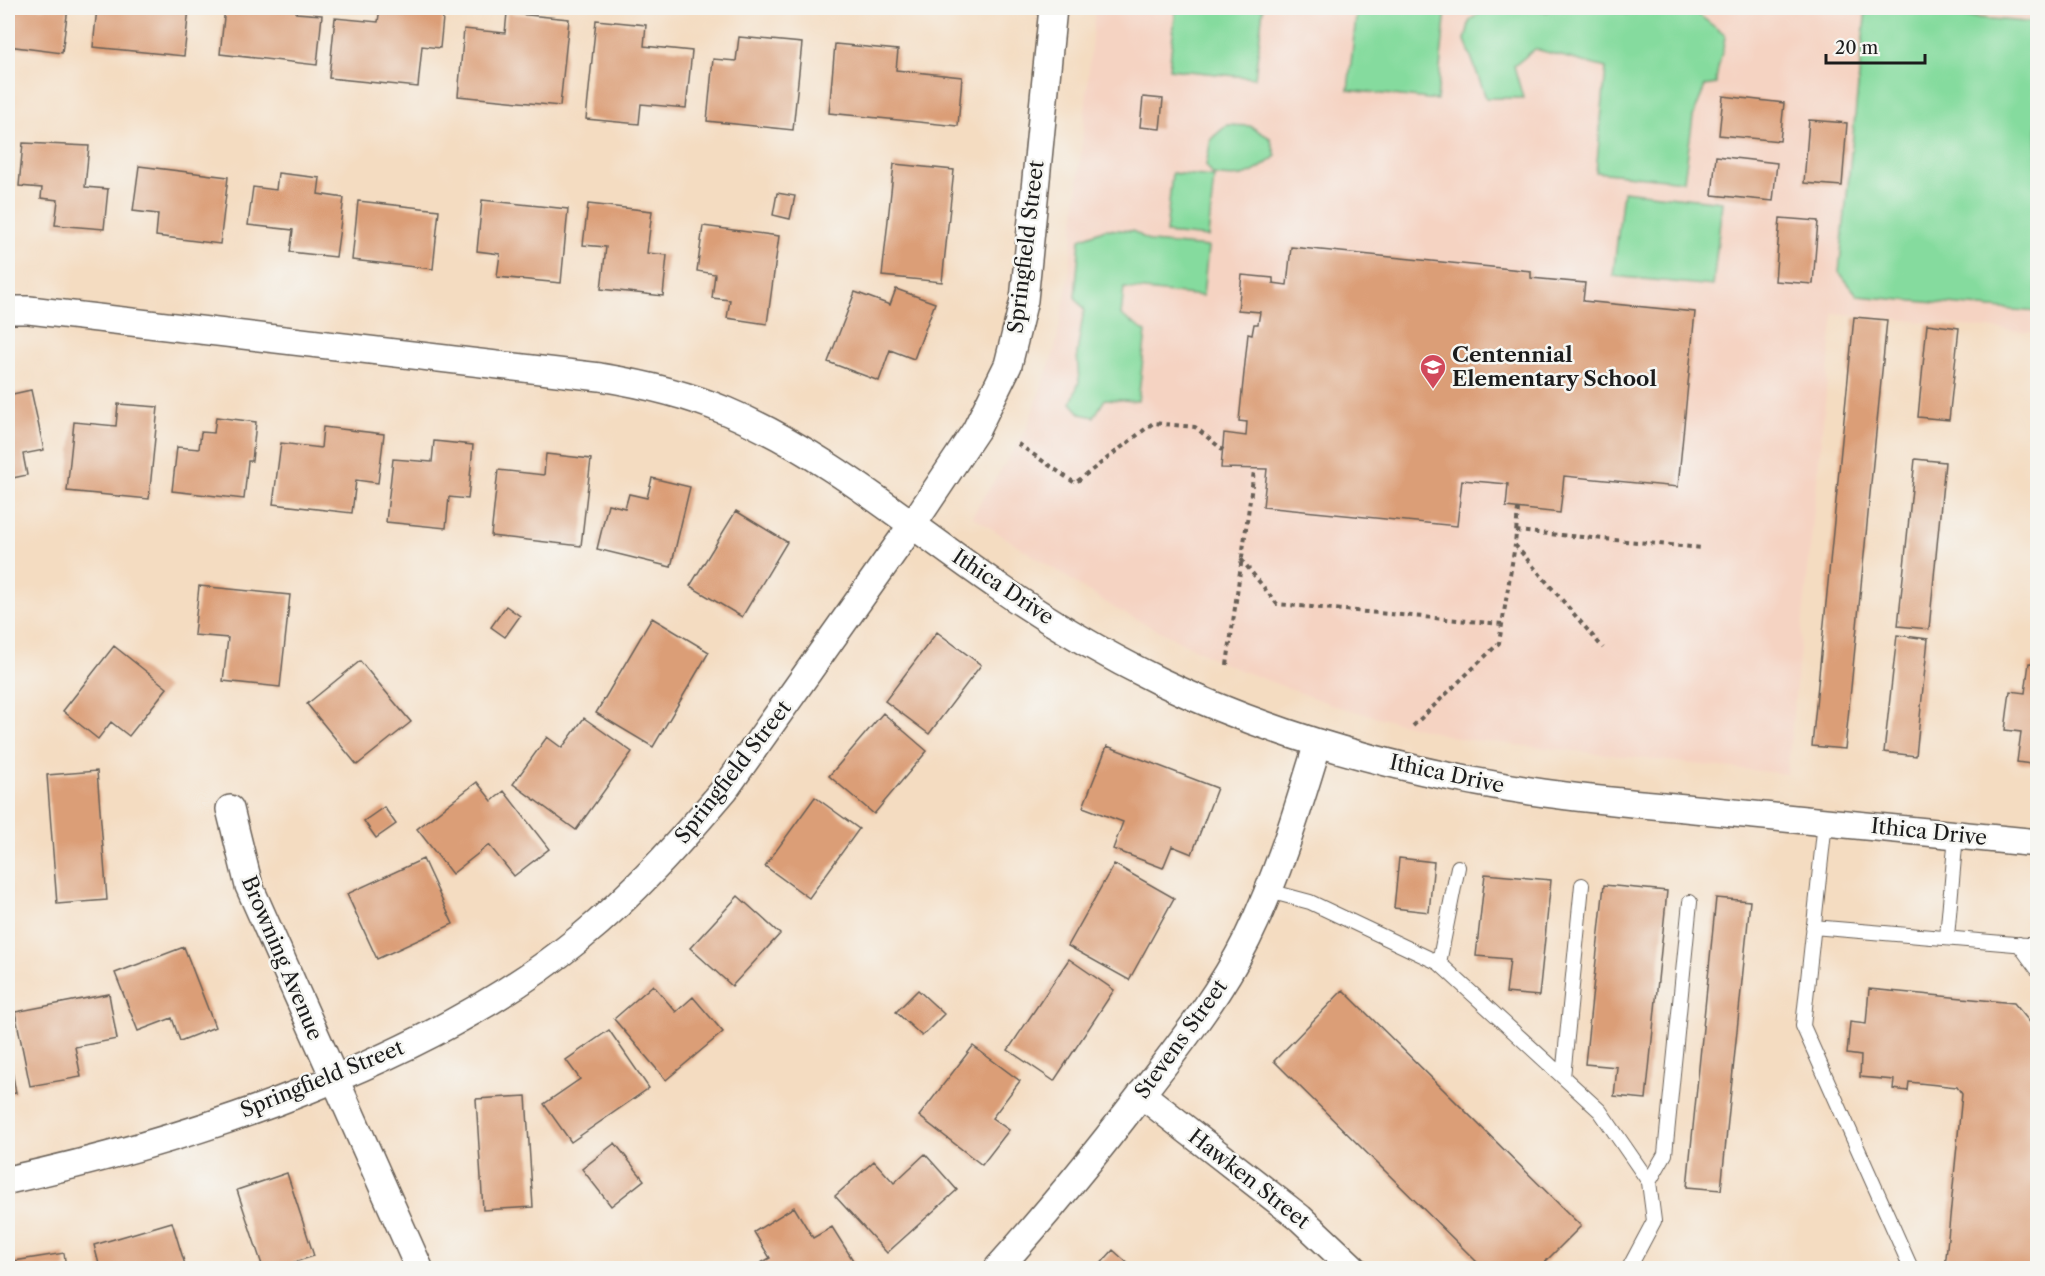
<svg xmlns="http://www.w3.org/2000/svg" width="2045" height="1276" font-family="'Libre Caslon Text',serif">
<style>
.built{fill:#f5d3c2}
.green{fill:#85db9e;stroke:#507c5d;stroke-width:1.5}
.building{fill:#db9e77}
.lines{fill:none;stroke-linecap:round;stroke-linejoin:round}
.service-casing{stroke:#685f56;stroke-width:16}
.minor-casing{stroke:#685f56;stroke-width:30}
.path{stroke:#685f56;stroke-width:4;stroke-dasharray:4.5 4.5;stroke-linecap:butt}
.service{stroke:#fff;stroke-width:14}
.minor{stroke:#fff;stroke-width:27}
.labels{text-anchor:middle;stroke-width:5;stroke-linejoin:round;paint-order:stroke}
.street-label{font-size:21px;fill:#1c1c1c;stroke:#f6f6f2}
.poi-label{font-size:21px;font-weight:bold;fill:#1c1c1c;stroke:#f6f6f2;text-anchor:start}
</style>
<rect width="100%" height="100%" fill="#f6f6f2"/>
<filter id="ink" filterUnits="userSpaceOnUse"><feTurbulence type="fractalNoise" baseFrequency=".0167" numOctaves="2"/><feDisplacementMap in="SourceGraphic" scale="12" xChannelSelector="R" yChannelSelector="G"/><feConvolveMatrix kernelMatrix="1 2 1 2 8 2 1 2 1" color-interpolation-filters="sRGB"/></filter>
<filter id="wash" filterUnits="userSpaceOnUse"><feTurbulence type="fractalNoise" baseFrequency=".008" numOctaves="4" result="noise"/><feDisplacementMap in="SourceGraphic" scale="24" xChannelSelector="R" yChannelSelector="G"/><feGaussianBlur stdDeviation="1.35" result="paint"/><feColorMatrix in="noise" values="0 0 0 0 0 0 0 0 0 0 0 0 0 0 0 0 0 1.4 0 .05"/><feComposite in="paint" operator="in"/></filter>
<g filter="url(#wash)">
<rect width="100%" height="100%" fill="#f4dcc1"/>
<path class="built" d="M1095 8H2037V333L1834 313 1787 774 1462 739 1335 706 1227 665 1116 609 972 516 1026 430 1055 349 1069 276Z"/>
<path class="green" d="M1176 8H1263L1255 78 1169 69Z
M1357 8H1446L1437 100 1348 90Z
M1487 8H1536L1547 12 1552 8H1603L1628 14 1658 8H1690L1725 35C1724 53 1716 67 1716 84L1705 86 1693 117 1684 181 1596 172 1606 68 1535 49 1514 66 1523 98H1486L1465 40 1470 20Z
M1866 8 2037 23V312L1858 296 1839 272Z
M1227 125 1250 126 1270 138 1276 156C1251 175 1246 180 1213 175L1206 165 1211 139Z
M1172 173 1214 177 1208 237 1166 233Z
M1623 191 1722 202 1713 286 1613 276Z
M1105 229 1133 231 1151 242 1208 247 1203 296 1124 288 1121 315 1146 332 1138 401 1105 399 1094 417 1081 414 1071 403 1079 382 1077 353 1084 309 1075 297 1080 239Z"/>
<g id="blocks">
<path class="building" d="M8 8H68L62 53 8 46Z
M97 8H189L184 56 93 47Z
M225 8H297L296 13 322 15 317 65 220 54Z
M380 8H444L440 48 422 46 418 87 329 78 335 18 378 22Z
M507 13 569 19 560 106 458 96 464 29 505 33Z
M596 20 646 25 644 46 692 51 686 108 641 104 639 124 586 119Z
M739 37 802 43 793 130 707 121 713 59 736 61Z
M835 44 898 50 896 70 962 77 958 126 829 113Z
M1723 96 1784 103 1780 141 1719 135Z
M1143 97 1163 99 1160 129 1140 127Z
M1809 120 1847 123 1842 186 1804 183Z
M23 143 89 146 85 187 108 189 104 229 55 225 58 200 41 198 42 188 19 186Z
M1716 156 1777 163 1773 201 1712 195Z
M894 164 954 170 942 282 882 276Z
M139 166 228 177 220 244 156 236 158 214 133 211Z
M278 173 320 178 318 194 344 198 336 257 290 252 293 230 248 225 253 187 276 190Z
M777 193 795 196 790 219 773 215Z
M482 200 568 209 561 283 497 277 500 254 477 251Z
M358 201 439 210 433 269 352 260Z
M588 204 652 211 647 253 667 255 663 296 601 289 606 247 583 245Z
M1780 218 1818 221 1813 284 1775 281Z
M703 226 779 236 767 324 727 318 730 300 712 298 715 274 697 271Z
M1291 247 1531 271V278L1585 283 1583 301 1695 312 1678 487 1564 476 1560 513 1506 507 1508 484 1462 480 1457 526 1263 507 1267 469 1221 468 1224 433 1246 436 1247 422 1239 421 1248 334 1252 335 1254 324H1258L1260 312 1238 310 1242 275 1273 278V283L1287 285Z
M896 289 935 303 914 359 890 350 879 381 828 362 855 292 890 305Z
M1854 317 1887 320 1845 749 1812 746Z
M1927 324 1959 328 1949 420 1918 417Z
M31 390 44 450 23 454 27 475 8 479V395Z
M118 404 158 407 149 499 67 491 74 422 116 426Z
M216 417 256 422 252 461H248L244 499 172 491 177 447 199 449 201 432 214 433Z
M323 427 384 434 378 483 356 480 352 513 273 504 281 443 321 448Z
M434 441 473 445 468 499 449 497 446 528 386 522 393 459 432 462Z
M546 454 591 459 581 546 491 536 498 470 544 475Z
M1915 459 1945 462 1929 629 1898 626Z
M652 478 690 487 671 567 597 549 608 504 625 508 629 494 647 498Z
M736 511 787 542 742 617 690 586Z
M199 586 290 595 280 687 223 681 228 638 194 635Z
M506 606 520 616 505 637 491 627Z
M652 618 709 652 653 747 596 713Z
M937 632 981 665 929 734 885 701Z
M1897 635 1928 639 1916 756 1884 752Z
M114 646 167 688 129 736 111 722 98 739 63 711Z
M360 661 411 722 357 765 307 704Z
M2029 663 2038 664V765L2017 762 2021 732 2005 730 2010 691 2025 693Z
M883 713 927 751 874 814 829 776Z
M584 718 632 752 576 830 513 784 547 737 562 748Z
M1107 746 1217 788 1192 854 1172 846 1163 868 1113 849 1123 822 1083 807Z
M97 771 107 900 57 904 47 775Z
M477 782 492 801 504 791 549 849 514 876 489 845 452 874 417 829Z
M815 797 859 829 809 898 765 866Z
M384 807 396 824 376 838 364 821Z
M1399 858 1434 862 1429 912 1394 908Z
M423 859 453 924 377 959 347 894Z
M1114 864 1174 898 1129 980 1068 946Z
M1485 874 1551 880 1539 996 1506 993 1510 959 1476 956Z
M1604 885 1667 891 1646 1099 1614 1096 1617 1067 1585 1064Z
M738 896 780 934 732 986 690 948Z
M1716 898 1750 901 1721 1190 1687 1187Z
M184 947 215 1027 180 1041 172 1018 138 1031 115 973Z
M1069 959 1114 990 1054 1081 1008 1050Z
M653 985 676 1012 693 997 723 1032 666 1080 614 1019Z
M1869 989 2014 1003 2038 1032V1238L2034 1268H1945L1962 1094 1957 1087 1909 1082 1908 1091 1893 1089 1894 1080 1860 1077 1861 1056 1847 1054 1850 1022 1866 1024Z
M918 990 944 1014 922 1036 896 1012Z
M1343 990 1581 1226 1539 1268H1483L1274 1061Z
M109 994 117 1039 75 1047 81 1077 30 1086 15 1012Z
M609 1030 649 1088 571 1142 544 1104 580 1079 566 1060Z
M973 1046 1020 1081 992 1118 1009 1130 982 1165 919 1116Z
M8 1049 16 1093 8 1094Z
M526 1096 533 1207 483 1210 476 1099Z
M615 1143 644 1180 611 1206 582 1169Z
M925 1154 957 1190 887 1253 835 1196 874 1161 894 1183Z
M287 1173 314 1256 276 1268H263L237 1190Z
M794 1207 813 1238 832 1227 858 1268H752L770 1258 754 1232Z
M172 1222 186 1268H100L94 1245Z
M1113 1250 1133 1268H1097Z
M64 1253 66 1268H8V1262Z"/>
</g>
</g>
<g filter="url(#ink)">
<use href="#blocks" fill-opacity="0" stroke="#685f56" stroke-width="1.5"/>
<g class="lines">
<g class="service-casing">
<path id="service" d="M1825 822 1803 1026 1911 1268
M1269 891 1310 902 1439 963 1600 1111 1649 1182 1654 1221 1629 1268
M1813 927 2038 946
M1947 937 1956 835
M2019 944 2038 970
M1439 963 1458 867
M1563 1077 1582 885
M1649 1182 1665 1154 1690 902"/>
</g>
<g class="minor-casing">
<path id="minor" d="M8 310H29L600 377C643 384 686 394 726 411 826 453 910 526 999 587 1049 622 1104 654 1159 681 1280 739 1412 774 1544 793 1600 801 1658 805 1714 811 1822 821 1930 832 2038 843
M230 809 249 886 419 1268
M1141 1094 1300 1218 1353 1268
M8 1180C195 1139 430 1061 580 938 634 894 680 842 725 789L913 524 976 430 1008 365 1024 300 1053 8
M998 1268C1048 1213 1094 1156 1140 1096 1179 1045 1218 997 1247 939 1278 876 1298 809 1318 743"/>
</g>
<path class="path" d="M1018 444 1075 483 1153 423 1195 427 1223 450
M1518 509 1515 545 1603 648
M1516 531 1703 548
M1241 559 1277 604 1502 624
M1227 665 1254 471
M1413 726 1499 643 1515 545"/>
<use href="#service" class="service"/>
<use href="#minor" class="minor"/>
</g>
</g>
<defs>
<g id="school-pin" transform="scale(1.35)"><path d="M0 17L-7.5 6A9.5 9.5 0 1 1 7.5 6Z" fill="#d1495b" stroke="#f6f6f2"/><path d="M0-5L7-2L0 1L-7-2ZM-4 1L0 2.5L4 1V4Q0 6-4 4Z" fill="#fff"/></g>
</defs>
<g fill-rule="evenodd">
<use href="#school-pin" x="1433" y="367"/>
</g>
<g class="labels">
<g class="street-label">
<text transform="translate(1026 247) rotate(-83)" y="7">Springfield Street</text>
<text transform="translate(1003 587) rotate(34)" y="7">Ithica Drive</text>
<text transform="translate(733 772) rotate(-52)" y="7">Springfield Street</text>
<text transform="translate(1447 774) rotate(12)" y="7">Ithica Drive</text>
<text transform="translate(1929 832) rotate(6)" y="7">Ithica Drive</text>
<text transform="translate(282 958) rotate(67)" y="7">Browning Avenue</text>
<text transform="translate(1181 1039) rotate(-54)" y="7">Stevens Street</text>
<text transform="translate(322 1079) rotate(-22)" y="7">Springfield Street</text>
<text transform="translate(1249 1179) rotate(38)" y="7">Hawken Street</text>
</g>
<g class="poi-label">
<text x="1452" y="362">Centennial<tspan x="1452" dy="24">Elementary School</tspan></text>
</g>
</g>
<rect width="2045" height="1276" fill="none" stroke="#f6f6f2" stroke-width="30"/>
<path d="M1826 54v9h99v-9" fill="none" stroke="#1c1c1c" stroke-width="3"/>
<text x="1835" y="54" font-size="18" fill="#1c1c1c" stroke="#f6f6f2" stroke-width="4.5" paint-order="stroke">20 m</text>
</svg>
